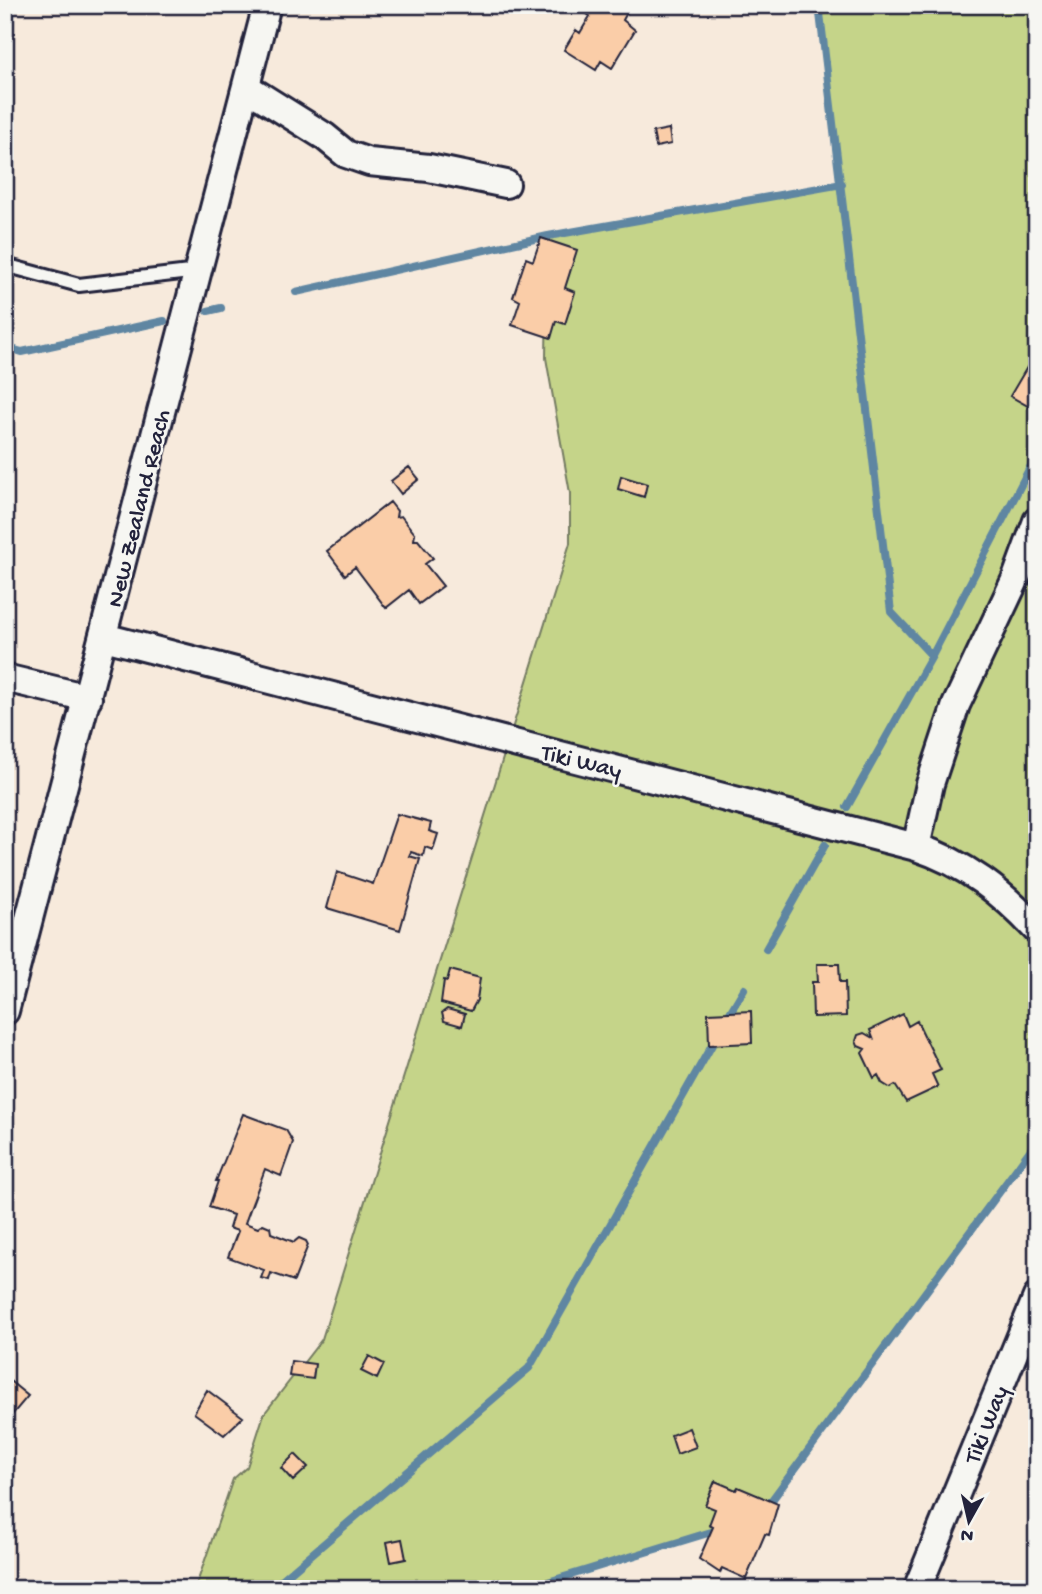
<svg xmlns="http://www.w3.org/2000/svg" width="1042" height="1594" font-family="'Gochi Hand',sans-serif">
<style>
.green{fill:#c5d489;stroke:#747b62;stroke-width:2}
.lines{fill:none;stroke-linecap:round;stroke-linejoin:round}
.stream{stroke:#5e86a2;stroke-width:8}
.building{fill:#facda8;stroke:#22223b;stroke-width:2}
.service-casing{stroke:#22223b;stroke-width:18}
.minor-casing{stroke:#22223b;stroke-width:32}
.service{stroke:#f6f6f2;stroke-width:12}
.minor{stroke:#f6f6f2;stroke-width:26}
.labels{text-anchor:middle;stroke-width:5;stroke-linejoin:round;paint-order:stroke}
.street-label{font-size:24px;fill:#22223b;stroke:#f6f6f2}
</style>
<rect width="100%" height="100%" fill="#f7eadc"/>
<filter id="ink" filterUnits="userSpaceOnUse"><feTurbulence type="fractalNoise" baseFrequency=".0143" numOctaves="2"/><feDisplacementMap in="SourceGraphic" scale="14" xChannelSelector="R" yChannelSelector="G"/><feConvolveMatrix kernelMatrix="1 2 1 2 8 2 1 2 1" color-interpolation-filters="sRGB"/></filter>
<g filter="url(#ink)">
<path class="green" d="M820 5H1037V1141L759 1517 525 1589H195L233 1479 247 1467 264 1414 322 1339 570 543V493L546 358 548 236 841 184Z"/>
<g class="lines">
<path class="stream" d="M819 5 891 612 932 656
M296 292 548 236 842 184
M208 311 221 308
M5 347 22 352 164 321
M847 807 932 656 1037 454
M766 949 825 845
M725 1021 744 989
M766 1508 1037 1141
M271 1589 529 1368 717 1036
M525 1589 721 1529"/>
</g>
<path class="building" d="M580 5H631L623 20 635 30 612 68 601 61 596 70 564 50 576 30 580 33 590 16 578 9Z
M669 129 671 144 656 147 653 132Z
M541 238 577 250 565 288 575 292 565 324 556 321 551 338 512 325 520 301 513 297 526 258 533 261Z
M1036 352H1037V411L1010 396Z
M409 467 419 479 401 494 391 481Z
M621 476 647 484 644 497 618 489Z
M390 502 397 511 396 517 401 516 415 534 414 540H418L433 558 425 564 443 586 419 604 409 590 386 608 355 567 345 575 327 551Z
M397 814 431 823 429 831 438 834 433 850 425 847 423 856 411 852 409 856 420 859 400 930 327 908 337 872 373 884Z
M817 964H839L840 982H845L846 1016 813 1017 812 982H818Z
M450 970 480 978 477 1000 471 1011 441 1003 444 980 447 981Z
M447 1009 465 1014 462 1026 444 1021 442 1013Z
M751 1011 752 1043 709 1045 708 1013Z
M903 1014 908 1026 917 1021 941 1070 932 1074 938 1087 906 1102 895 1085 890 1088 882 1083 878 1075 874 1078 862 1053 865 1049 858 1046 856 1041 858 1035 864 1033 873 1038 870 1030Z
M243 1114 286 1130 293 1142 281 1176 265 1169 245 1223 258 1228 263 1224 270 1227 271 1233 294 1242 299 1238 306 1241 308 1245 294 1281 271 1273 269 1280 261 1278 264 1270 228 1257 238 1231 229 1228 233 1215 209 1207 218 1181H216Z
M369 1356 384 1364 377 1379 361 1371Z
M291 1361 315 1364 313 1379 289 1376Z
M5 1377 28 1396 6 1422 5 1421Z
M207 1390 243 1417 224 1435 194 1413Z
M689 1428 696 1447 677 1454 671 1435Z
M295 1454 308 1467 293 1481 281 1468Z
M715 1481 736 1490 738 1487 778 1504 769 1535 765 1534 746 1579 722 1568 720 1573 699 1559 713 1527 709 1525 715 1509 705 1505Z
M402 1539 406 1559 391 1562 387 1542Z"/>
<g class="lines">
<g class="service-casing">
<path id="service" d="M5 265 79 285 198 271"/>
</g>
<g class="minor-casing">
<path id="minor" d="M246 87 324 136 346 154 369 162 429 168 506 184
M104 637 916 847C965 863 1003 893 1037 930
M5 678 88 698
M916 847 930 784 956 705 1016 578 1037 521
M5 1011 267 5
M917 1589 1037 1297"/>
</g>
<use href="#service" class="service"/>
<use href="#minor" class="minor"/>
</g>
</g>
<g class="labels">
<g class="street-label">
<text transform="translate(137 508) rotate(-76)" y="8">New Zealand Reach</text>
<text transform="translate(582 760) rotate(14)" y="8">Tiki Way</text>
<text transform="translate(985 1424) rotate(-68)" y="8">Tiki Way</text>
</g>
</g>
<rect width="1042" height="1594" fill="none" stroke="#f6f6f2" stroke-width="28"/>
<rect x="14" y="14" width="1014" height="1566" fill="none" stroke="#22223b" stroke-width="2.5" filter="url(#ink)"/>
<g transform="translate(969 1521) rotate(188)" stroke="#f6f6f2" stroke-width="5" paint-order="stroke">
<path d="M0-5L12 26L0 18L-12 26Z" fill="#22223b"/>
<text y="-10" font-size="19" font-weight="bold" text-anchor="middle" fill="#22223b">N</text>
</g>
</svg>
